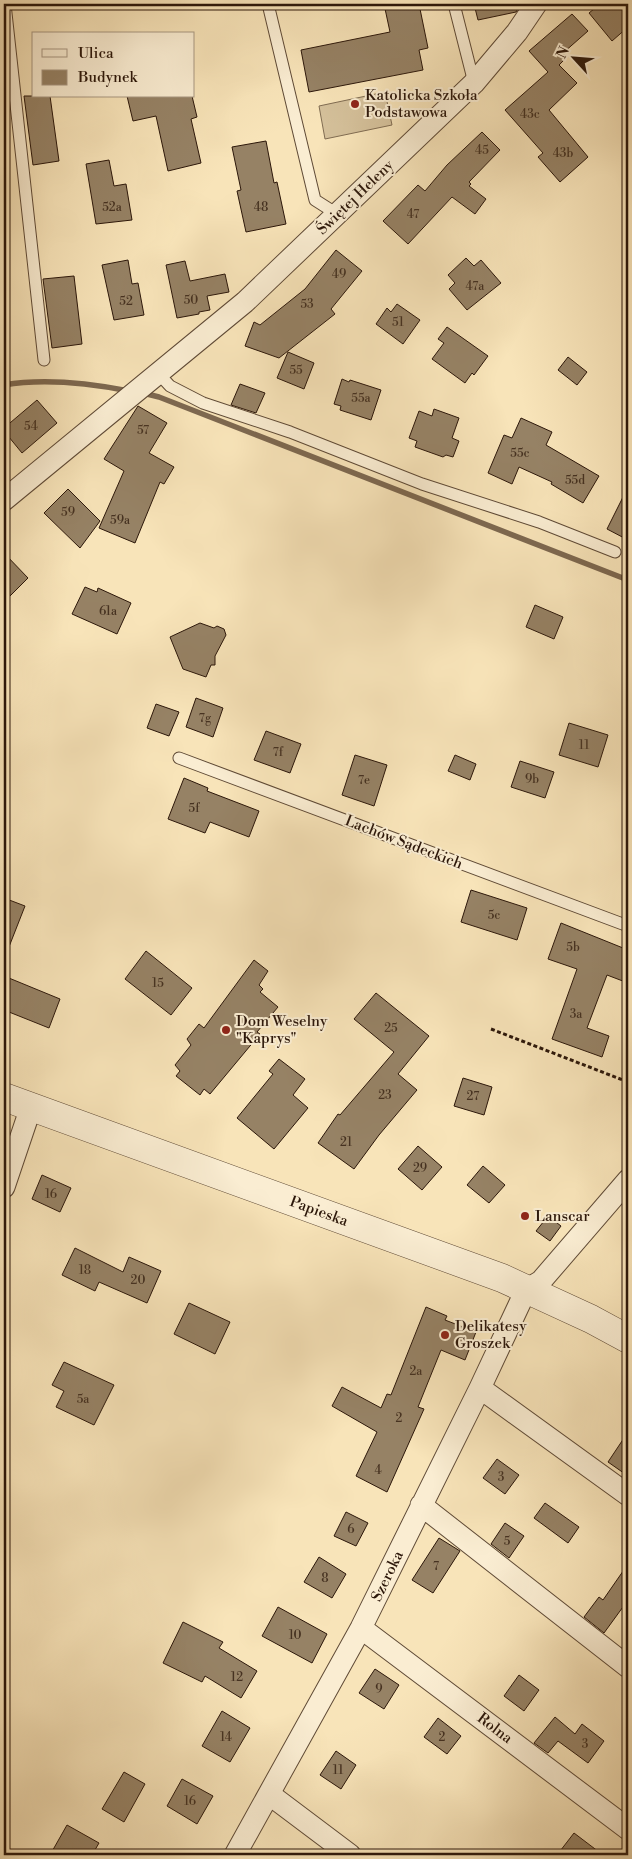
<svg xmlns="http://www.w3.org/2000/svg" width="632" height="1859" font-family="'Libre Bodoni',serif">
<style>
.green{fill:#d5c19b;stroke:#806c52}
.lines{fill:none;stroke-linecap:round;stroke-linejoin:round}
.stream{stroke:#7d6850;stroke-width:5.5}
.building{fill:#968265;stroke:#2c170a}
.service-casing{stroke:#5f4a36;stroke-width:13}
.minor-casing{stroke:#5f4a36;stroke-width:23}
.tertiary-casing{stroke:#5f4a36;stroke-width:29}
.path{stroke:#2c170a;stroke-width:3;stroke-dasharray:4 2.5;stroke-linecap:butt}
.service{stroke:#faedd2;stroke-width:11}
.minor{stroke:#faedd2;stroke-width:21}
.tertiary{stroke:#faedd2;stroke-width:28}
.poi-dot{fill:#8f2418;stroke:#faedd2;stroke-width:2}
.labels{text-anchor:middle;stroke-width:4;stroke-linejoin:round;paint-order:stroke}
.number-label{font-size:12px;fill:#463221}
.poi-label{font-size:15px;fill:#2c170a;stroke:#faedd2;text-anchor:start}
.street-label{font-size:15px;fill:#2c170a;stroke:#faedd2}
</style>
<rect width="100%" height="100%" fill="#f8e4b9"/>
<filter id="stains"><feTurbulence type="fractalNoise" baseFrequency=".004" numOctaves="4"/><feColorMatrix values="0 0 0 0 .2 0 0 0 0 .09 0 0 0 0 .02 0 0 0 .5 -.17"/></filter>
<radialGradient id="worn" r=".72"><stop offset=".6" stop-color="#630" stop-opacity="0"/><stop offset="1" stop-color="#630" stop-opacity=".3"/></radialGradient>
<path class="green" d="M385 92 392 125 325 139 319 106Z"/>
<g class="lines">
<path class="stream" d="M4 385C45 378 88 383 129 391
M143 393 159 397 628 580"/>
</g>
<path class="building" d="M384 4H419L428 48 419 50 423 70 309 92 301 50 390 32Z
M474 4H521L516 12 478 20Z
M600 4H628V27L612 41 589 13Z
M572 14 588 31 563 53 567 57 559 65 577 83 549 110 588 157 560 182 538 157 543 153 505 110 548 72 529 51Z
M24 96H50L59 161 33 165Z
M127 96H192L197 117 191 119 201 163 168 171 156 116 133 121Z
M482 132 500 150 469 182 471 184 469 186 486 199 475 214 452 197 408 244 383 221 418 185 425 191 447 165Z
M266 141 274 183 277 182 286 224 246 232 237 191 241 190 232 147Z
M109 160 114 186 126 184 132 220 96 224 86 164Z
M336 250 362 271 331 309 335 314 279 358 245 346 254 322 260 325 305 289Z
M466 258 474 266 481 260 501 283 467 310 449 289 455 283 448 275Z
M128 260 132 284 138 283 144 315 114 320 102 265Z
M185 261 190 281 225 274 229 292 207 296 210 310 199 312V314L177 318 166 265Z
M74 276 82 344 52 348 43 279Z
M397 304 420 320 403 344 376 324 387 308 391 312Z
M447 327 488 356 474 375 472 373 465 383 432 359 444 343 438 339Z
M288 352 314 363 304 389 277 378Z
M568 357 587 372 577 385 558 370Z
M342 379 349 382 350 380 381 390 371 420 340 410 341 406 334 404Z
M240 384 265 393 256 413 231 405Z
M37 400 57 423 22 453 4 431V428Z
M138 406 167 423 149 453 174 467 164 484 160 482 135 543 99 528 124 471 104 459Z
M434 409 459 418 452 438 459 441 453 457 446 455 443 457 415 447 417 441 409 438 419 411 432 416Z
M521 418 552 432 546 445 599 476 583 503 551 484 552 482 519 467 512 484 488 473 504 435 512 438Z
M628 487V540L607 529Z
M68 489 100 521 80 548 44 513Z
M4 553 28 578 4 602Z
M85 587 97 592 98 588 131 603 117 634 72 614Z
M535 605 563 617 554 639 526 627Z
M200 623 214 628 217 626 224 629 226 635 215 656V665H211L206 677 183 669 170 637Z
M196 698 223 708 213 737 186 727Z
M156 704 179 712 169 736 147 728Z
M569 723 608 735 598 767 559 755Z
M266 731 301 744 290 773 254 760Z
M355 755 387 765 374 806 342 795Z
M455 755 476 764 470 780 448 771Z
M520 761 554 772 545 798 511 787Z
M184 778 208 788 207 791 259 811 249 837 210 822 205 833 168 819Z
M471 890 527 908 517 940 461 922Z
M4 898 25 906 5 957H4Z
M561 923 628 950V983L607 975 587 1028 609 1036 602 1057 552 1039 577 969 548 959Z
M146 951 192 988 171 1015 125 979Z
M254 960 268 971 259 985 263 989 260 992 278 1007 257 1032 260 1034 210 1094 204 1089 200 1095 176 1076 180 1071 175 1065 191 1045 187 1039 199 1024 204 1028Z
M4 976 60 999 49 1028 4 1010Z
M376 993 429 1036 398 1074 417 1090 379 1135 354 1169 318 1143 338 1114 340 1115 394 1052 354 1019Z
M279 1059 305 1079 293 1095 308 1108 274 1149 237 1118 273 1074 269 1071Z
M463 1078 492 1087 484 1115 454 1106Z
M418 1146 442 1167 422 1190 398 1169Z
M483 1166 505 1185 489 1203 467 1185Z
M42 1175 71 1188 60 1212 32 1199Z
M548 1216 561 1226 550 1241 536 1231Z
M75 1248 123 1272 129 1257 161 1271 147 1303 99 1282 95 1291 62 1275Z
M189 1303 230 1322 215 1354 174 1334Z
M426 1307 447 1316 445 1320 476 1332 465 1360 441 1350 418 1407 424 1409 387 1492 356 1476 377 1432 332 1406 342 1387 381 1408 387 1394 391 1395Z
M64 1362 114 1385 94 1425 56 1407 64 1391 52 1385Z
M628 1432V1476L608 1462Z
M497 1459 519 1475 505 1494 483 1478Z
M545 1503 579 1527 568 1543 534 1518Z
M346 1512 368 1523 356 1546 334 1536Z
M505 1523 524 1536 509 1558 491 1544Z
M439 1538 460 1551 433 1593 412 1580Z
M319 1557 346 1574 332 1598 304 1582Z
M628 1564V1600L604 1633 584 1617 599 1597 603 1600Z
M278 1607 327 1634 312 1663 262 1636Z
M183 1622 223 1642 219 1648 257 1671 241 1698 205 1676 202 1682 163 1663Z
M375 1669 399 1685 384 1709 359 1693Z
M519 1675 539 1690 524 1711 504 1696Z
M222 1711 250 1728 230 1762 202 1746Z
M555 1717 575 1734 582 1724 604 1741 588 1763 558 1741 548 1753 534 1743Z
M438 1718 461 1736 447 1754 424 1737Z
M336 1751 356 1765 341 1789 320 1775Z
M124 1772 145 1784 124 1822 102 1809Z
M182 1779 213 1796 197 1824 167 1806Z
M67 1825 99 1843 92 1855H50Z
M574 1833 603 1855H557Z"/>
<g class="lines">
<g class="service-casing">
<path id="service" d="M5 4 44 360
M268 4 315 200 337 214
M454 4 474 83
M157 372 170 386 203 403 290 432 422 484 539 522 615 552
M179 758 628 926"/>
</g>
<g class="minor-casing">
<path id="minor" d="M4 500 245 302 474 83 517 32 536 4
M4 1187 31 1107
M480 1388 628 1495
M421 1505 628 1667
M361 1628 628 1829
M269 1794 350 1855
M235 1855 361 1628 480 1388 526 1290 541 1281 628 1180"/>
</g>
<g class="tertiary-casing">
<path id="tertiary" d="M4 1097 502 1278 591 1319 628 1339"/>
</g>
<path class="path" d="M491 1029 628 1082"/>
<use href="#service" class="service"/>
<use href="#minor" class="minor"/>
<use href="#tertiary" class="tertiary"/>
</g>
<g class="poi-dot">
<circle cx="355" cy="104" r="5"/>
<circle cx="226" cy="1030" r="5"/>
<circle cx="525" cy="1216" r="5"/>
<circle cx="445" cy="1335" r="5"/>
</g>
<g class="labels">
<g class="number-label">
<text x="530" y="118">43c</text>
<text x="482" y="154">45</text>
<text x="563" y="157">43b</text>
<text x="112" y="211">52a</text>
<text x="261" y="211">48</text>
<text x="413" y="218">47</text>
<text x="339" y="278">49</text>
<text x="475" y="290">47a</text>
<text x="191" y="304">50</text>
<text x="126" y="305">52</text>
<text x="307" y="308">53</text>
<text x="398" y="326">51</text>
<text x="296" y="374">55</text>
<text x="361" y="402">55a</text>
<text x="31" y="430">54</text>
<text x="143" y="434">57</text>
<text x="520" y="457">55c</text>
<text x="575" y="484">55d</text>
<text x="68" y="516">59</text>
<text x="120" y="524">59a</text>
<text x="108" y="615">61a</text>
<text x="205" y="722">7g</text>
<text x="584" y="749">11</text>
<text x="278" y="756">7f</text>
<text x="532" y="783">9b</text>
<text x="364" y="784">7e</text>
<text x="194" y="812">5f</text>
<text x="494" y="919">5c</text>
<text x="573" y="951">5b</text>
<text x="158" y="987">15</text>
<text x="576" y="1018">3a</text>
<text x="391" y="1032">25</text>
<text x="385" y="1099">23</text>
<text x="473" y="1100">27</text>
<text x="346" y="1146">21</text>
<text x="420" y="1172">29</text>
<text x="51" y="1198">16</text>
<text x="85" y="1274">18</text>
<text x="138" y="1284">20</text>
<text x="416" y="1375">2a</text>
<text x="83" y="1403">5a</text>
<text x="399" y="1422">2</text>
<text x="378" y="1474">4</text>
<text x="501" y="1481">3</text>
<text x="351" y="1533">6</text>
<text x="507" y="1545">5</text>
<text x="436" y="1570">7</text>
<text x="325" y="1582">8</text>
<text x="295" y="1639">10</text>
<text x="237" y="1681">12</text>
<text x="379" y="1693">9</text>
<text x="226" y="1741">14</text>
<text x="442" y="1741">2</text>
<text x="585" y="1748">3</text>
<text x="338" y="1774">11</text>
<text x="190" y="1805">16</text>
</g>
<g class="poi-label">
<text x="365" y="100">Katolicka Szkoła<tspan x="365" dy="17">Podstawowa</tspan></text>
<text x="236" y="1026">Dom Weselny<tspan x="236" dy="17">"Kaprys"</tspan></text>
<text x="535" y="1221">Lanscar</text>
<text x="455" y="1331">Delikatesy<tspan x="455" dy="17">Groszek</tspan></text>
</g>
<g class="street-label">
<text transform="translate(355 197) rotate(-44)" y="5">Świętej Heleny</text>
<text transform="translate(404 842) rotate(21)" y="5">Lachów Sądeckich</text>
<text transform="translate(319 1211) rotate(20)" y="5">Papieska</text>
<text transform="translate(387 1576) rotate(-64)" y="5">Szeroka</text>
<text transform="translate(495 1728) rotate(37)" y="5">Rolna</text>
</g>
</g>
<rect width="632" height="1859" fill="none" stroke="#f8e4b9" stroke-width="20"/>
<rect x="5" y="5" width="622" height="1849" fill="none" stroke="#2c170a" stroke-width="2.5"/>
<rect x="10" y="10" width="612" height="1839" fill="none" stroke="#2c170a"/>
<rect x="32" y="32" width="162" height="65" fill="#faedd2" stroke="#a89782"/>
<rect x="42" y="49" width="25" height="8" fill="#faedd2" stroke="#a89782"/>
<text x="78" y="58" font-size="15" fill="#2c170a">Ulica</text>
<rect x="42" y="70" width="25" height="15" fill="#968265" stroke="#a89782"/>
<text x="78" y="82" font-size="15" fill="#2c170a">Budynek</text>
<g transform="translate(574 58) rotate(296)" stroke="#faedd2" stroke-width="4" paint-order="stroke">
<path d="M0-4L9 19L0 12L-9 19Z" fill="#2c170a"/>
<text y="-8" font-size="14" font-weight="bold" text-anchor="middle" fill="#2c170a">N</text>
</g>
<rect width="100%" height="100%" filter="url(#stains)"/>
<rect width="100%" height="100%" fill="url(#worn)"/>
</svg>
